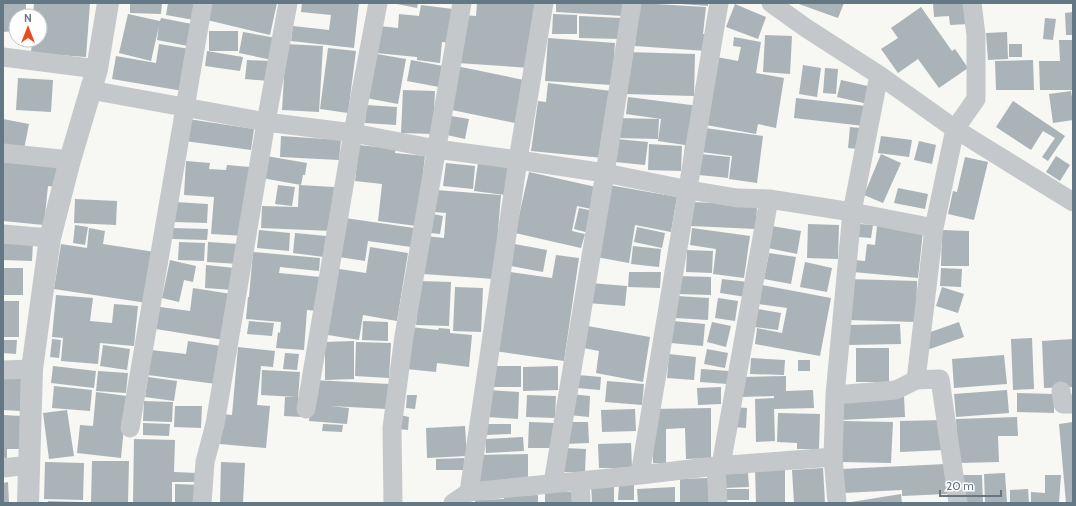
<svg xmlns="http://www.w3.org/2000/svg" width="1076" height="506" font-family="Cabin,sans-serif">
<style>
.building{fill:#aab3b8}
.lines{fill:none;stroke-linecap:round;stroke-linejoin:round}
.minor{stroke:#c4c8cb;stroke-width:19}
.tertiary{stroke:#c4c8cb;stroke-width:22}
</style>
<rect width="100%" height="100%" fill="#f7f7f3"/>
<path class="building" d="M3 3H26V16H16V31L3 32Z
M34 3H90L86 57 31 53 32 40H40V16H33Z
M130 3H162L161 14 130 13Z
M168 3H197L194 20 166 15Z
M211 3H277L270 35 207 20Z
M302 3H359L354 48 291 41 293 26 329 30 331 15 301 12Z
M392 3H418L417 8Z
M477 3 535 4 531 68 458 63 462 15 476 16Z
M556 3H624L623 16 556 12Z
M638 3 706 7 703 34H707L706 51 635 46Z
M681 3H708V6L681 4Z
M796 3H844L838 18Z
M933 3H967L968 24 950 25 949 16 934 17Z
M735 4 766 17 758 39 726 27Z
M421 5 453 9 450 43 442 42 440 63 417 60V57L376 53 379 26 398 28 399 14 419 16Z
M921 7 952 51 955 49 968 68 939 88 918 59 898 73 881 49 898 38 891 28Z
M1073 12V35H1066L1065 13Z
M128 14 160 21 161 18 192 24 188 46 157 40 159 26 151 61 119 53Z
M553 14 577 15V34H552Z
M579 16 621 18 620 39 579 38Z
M1045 18 1056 19 1053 40 1043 39Z
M209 31H238V51H209Z
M243 32 276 38 272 60 239 53Z
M1007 32 1008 59 988 60 986 33Z
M765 35 792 36 790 74 763 72Z
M734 37 761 42 756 73 784 78 776 128 758 124 756 134 706 125 717 57 738 61 741 47 733 46Z
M548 38 615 43 612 85 545 81Z
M1059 40H1073V90H1040L1039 61H1060Z
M159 44 190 49 183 91 112 79 116 56 156 63Z
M286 44 323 46 319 112 282 110Z
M1009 44H1022V57H1009Z
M328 48 356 51 348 113 320 109Z
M207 51 243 57 240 71 205 66Z
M626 52 695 54 694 96 625 94Z
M377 54 406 59 398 104 366 98Z
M247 60 270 61 269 81 245 79Z
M411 60 443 66 439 87 407 81Z
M1033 60 1034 90H996L995 61Z
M803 65 821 68 817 97 799 94Z
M456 66 524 80 515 123 447 109Z
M825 68 838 69 836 94 823 93Z
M18 78 53 80 51 112 16 110Z
M841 80 872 87 868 104 837 97Z
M548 83 611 91 603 158 531 151 538 101 546 102Z
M403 90 435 91 433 134 401 133Z
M1071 91 1073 104V120L1053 123 1049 94Z
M628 97 699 106 682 172 685 145 658 141 661 119 626 114Z
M796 98 866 106 864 126 794 118Z
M1013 101 1065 136 1048 161 1042 157 1055 138 1043 131 1031 150 996 127Z
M366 105 397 107 396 125 365 123Z
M451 116 469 119 465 139 447 135Z
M618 118 659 119 658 139 617 138Z
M3 119 29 124 24 149 3 145Z
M188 119 254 129 251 150 185 141Z
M850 127 860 128 858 149 848 148Z
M705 128 763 136 757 183 729 179 732 156 701 152Z
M281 136 341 140 339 160 280 157Z
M881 136 912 140 909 157 878 153Z
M617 139 648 142 645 165 615 162Z
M919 141 936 145 932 164 914 160Z
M649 144 682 146 681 171 648 170Z
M359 145 396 149 395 153 425 156 417 226 378 221 382 184 355 181Z
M701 154 730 157 728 178 699 175Z
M881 154 901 163 883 203 864 195Z
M266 156 307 163 305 175H303L301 185 262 178Z
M1056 156 1070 165 1060 181 1046 172Z
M965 157 988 162 974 220 948 214 953 191 957 192Z
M3 158 58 163 56 187 48 186 44 225 3 221Z
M186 161 210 163 209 169 226 170 227 165 250 167 245 236 211 234 214 197 184 195Z
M446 163 475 166 473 189 443 186Z
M478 163 508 166 505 195 474 191Z
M529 172 596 187 591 209 577 206 572 231 585 234 581 248 515 233Z
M278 185 295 187 292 206 275 204Z
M299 185 334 187 332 231 261 228 262 206 298 207Z
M609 185 677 197 671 232 635 225 629 263 596 257Z
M898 188 928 194 925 209 894 203Z
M436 190 501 195 494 279 423 274 426 236 444 238 446 213 434 212Z
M75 199 117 201 116 225 74 223Z
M175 202 208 204 207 223 174 222Z
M692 202 757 205 756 229 691 226Z
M579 208 594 211 589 233 574 229Z
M433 214 443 216 440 234 430 233Z
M345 218 414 228 411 247 368 241 365 261 339 257Z
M808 224 839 225 838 259 807 258Z
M860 224 873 225 871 238 858 237Z
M75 225 88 227 85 245 73 243Z
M772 226 801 231 797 254 768 248Z
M877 226 923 231 918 278 853 272 854 260 865 261 867 244 875 245Z
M637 227 665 233 662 248 634 242Z
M89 228 105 231 103 244 155 252 147 303 54 289 61 244 87 248Z
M173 228 208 229 207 240 172 239Z
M692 228 750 236 744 278 713 274 716 249 690 245Z
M259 230 290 233 289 251 257 248Z
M942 230 969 231V266H941Z
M295 233 326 236 324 257 293 253Z
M3 241 33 242 32 261 3 260Z
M179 242 205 243 204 261 178 260Z
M208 242 239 244V264L207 262Z
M509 243 547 250 543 272 505 265Z
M633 246 661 249 659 267 631 264Z
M370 247 408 253 397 321 363 315 359 340 322 334 333 268 366 273Z
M687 250 713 251 712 273 686 272Z
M253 252 320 258 319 271 280 267 279 273 321 277 318 311 307 310 304 350 276 348 278 332 280 333 281 322 246 319 248 297H249Z
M769 253 796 257 791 284 764 279Z
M556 255 579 258 564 361 495 351 510 272 552 278Z
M170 260 196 266 193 282 184 280 179 302 162 298Z
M805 262 832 268 827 292 800 287Z
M206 265 235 268 233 290 205 288Z
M3 268H23V295H3Z
M941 268 962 269 961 287 940 286Z
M629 272H661L660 288 628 287Z
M678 276 711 277V295L678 294Z
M722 279 748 282 746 297 720 293Z
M848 279 917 281 916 322 847 320Z
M419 281 451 282 449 326 416 325Z
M590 283 627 286 625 306 588 303Z
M762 285 831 298 820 356 755 344 757 328 782 333 787 308 758 304Z
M455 287 483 288 481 332 453 331Z
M942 287 964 294 958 313 936 306Z
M193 288 231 294 224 340 156 329 160 307 190 311Z
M56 295 93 298 90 321 112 323 114 304 138 306 134 346 100 343 98 364 61 361 63 338 52 337Z
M677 296 709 298 708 320 675 318Z
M718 298 738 301 735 321 715 318Z
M3 301H19V337H3Z
M758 309 781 313 778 330 755 327Z
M249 321 274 323 272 336 247 334Z
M363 321 388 322V341L362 340Z
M673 321 705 324 703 346 671 343Z
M712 322 731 326 726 347 707 342Z
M959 322 964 337 927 350 922 335Z
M900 324 901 344 848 345V325Z
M582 325 650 337 643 382 596 373 599 351 578 347Z
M411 327 438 330 439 328 450 329V333L472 335 469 367 437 363 436 372 406 369Z
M1032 338 1034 389 1013 390 1011 339Z
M52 339 61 340 59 358 50 357Z
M1073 339V387L1044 388 1042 341Z
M3 340H17L16 354 3 353Z
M188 341 221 346 216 384 148 375 151 350 186 354Z
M354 341V379L325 380V342Z
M356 342 391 343 389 378 355 376Z
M103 345 130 349 127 370 100 366Z
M238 347 275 351 273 367 261 366 257 405 270 406 266 448 220 444 223 414 232 415Z
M856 348H889V382H856Z
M707 349 728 353 725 368 704 364Z
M285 353 299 354 297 370 283 369Z
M669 354 696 357 694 380 667 378Z
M1004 355 1007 384 954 388 952 359Z
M751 358 785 360 784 375 750 374Z
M798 360H810V371H798Z
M53 366 96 371 94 388 51 383Z
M491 366H521V387H490Z
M558 366V390L523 391V367Z
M701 369 729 371 728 384 700 382Z
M262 370 300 372 298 398 302 417 284 416 285 397H296L261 395Z
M98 371 128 373 126 393 96 391Z
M578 375 601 377 600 390 577 388Z
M3 376H22L21 411 3 410Z
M786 376V391L813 390 814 408 774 409 775 441 756 442 755 399 774 398V396L742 397 741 377Z
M148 377 177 381 174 401 145 397Z
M313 380 389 384 387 409 330 406 349 408 347 424 309 421Z
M607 381 644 384 642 405 605 402Z
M54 386 92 390 90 411 52 408Z
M721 387V404L698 405 697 388Z
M489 390 519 392 518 419 487 417Z
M1007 390 1009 413 956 417 954 394Z
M96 392 127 396 121 458 77 453 80 425 93 426Z
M1017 393 1054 394V413L1017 412Z
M570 394 590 396 589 417 569 415Z
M407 395H417L415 409 406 408Z
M527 395 556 396 555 418 526 417Z
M904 396 905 417 839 420 838 398Z
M144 401 173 402 172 422 143 421Z
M175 406H202L201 428 174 427Z
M734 407 747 408 746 428 732 427Z
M711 408V458L686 459 685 428 666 429V463H653L652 409Z
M635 409 636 431 602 432 601 410Z
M67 410 74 456 49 459 43 413Z
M778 413 820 414 819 449H797V443L777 442Z
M3 415 22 416 21 449H7V458H3Z
M400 415 409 417 408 430 398 429Z
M1017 417 1018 436H998L999 462 958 463 956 419Z
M944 420 945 450 900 452V421Z
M842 421 893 422 891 463 841 462Z
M529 422 555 423V448H528Z
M564 422H588L589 443 564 444Z
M1073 422V503H1066L1059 424Z
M143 423 170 424 169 436 143 435Z
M323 424 343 425 342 432 322 431Z
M485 424H511V434L485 435Z
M465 426 467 456 427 458 426 428Z
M523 437 524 451 486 453 485 439Z
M134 439 175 440 174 472 197 473 196 482H172V503H133Z
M631 443 632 468H599L598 444Z
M565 448 586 449 585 472H564Z
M528 454V481L479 482V455Z
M464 458V470H436V459Z
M92 461H129L128 503H91Z
M45 462 84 463 83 500 44 499Z
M221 462 245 463 243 503H220Z
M946 464 947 494 902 496V490L843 493 841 469Z
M785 467V503H756L755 468Z
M823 468 825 503H794L792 470Z
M748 473 749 487 724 488 723 474Z
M1005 473 1007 503H985L984 474Z
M963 475H982L983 503H964Z
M1045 475H1061L1059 503H1031V492L1045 493Z
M708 478 709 503H680V479Z
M8 482 9 503H3V483Z
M614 483V502L592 503 591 484Z
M175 484 200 485V503H175Z
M619 485H634V500H618Z
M675 487V503H638L637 489Z
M725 489H749V500H725Z
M1028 489 1029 503H1010V490Z
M545 492H573V503H545Z
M901 494 902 503H851V502Z
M538 495V503H475V500L504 499V496Z
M48 501 82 502V503H48Z"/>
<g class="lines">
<path class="minor" d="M771 3 806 28 879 75 955 129 1073 202
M3 57 97 69
M90 90 266 122 353 133 436 149 518 160 605 173 689 190 737 198 769 199 852 212 934 228 955 129 976 99V35L972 3
M3 153 70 160
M934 228 916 380 940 379 958 503
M3 234 50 238
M3 370 32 369
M1061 391 1063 404H1073
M835 395 896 390 916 380
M306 409 353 133 378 3
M130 428 203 3
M833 457 837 503
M721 465 769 199
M716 466 718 503
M3 468 29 465
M640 475 719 3
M580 481 581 503
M553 483 605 173 632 3
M469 492 518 160 544 3
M202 503 205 462 215 424 266 122 288 3
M393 503 392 428 404 336 462 3
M453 503 469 492 640 475 716 466 833 457 835 395 852 212 879 75"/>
<path class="tertiary" d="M28 503 32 369 50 238 70 160 97 69 108 3"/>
</g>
<rect width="1076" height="506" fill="none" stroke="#647785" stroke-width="8"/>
<g transform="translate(28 28)"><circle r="19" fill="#ffffff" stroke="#c1c9ce"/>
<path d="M0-3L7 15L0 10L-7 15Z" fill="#eb4b1f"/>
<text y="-6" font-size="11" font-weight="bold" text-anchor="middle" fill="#647785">N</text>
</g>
<path d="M940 490v6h61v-6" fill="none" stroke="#647785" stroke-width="2"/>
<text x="946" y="490" font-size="12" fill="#647785" stroke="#ffffff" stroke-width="3" paint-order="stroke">20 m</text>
</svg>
